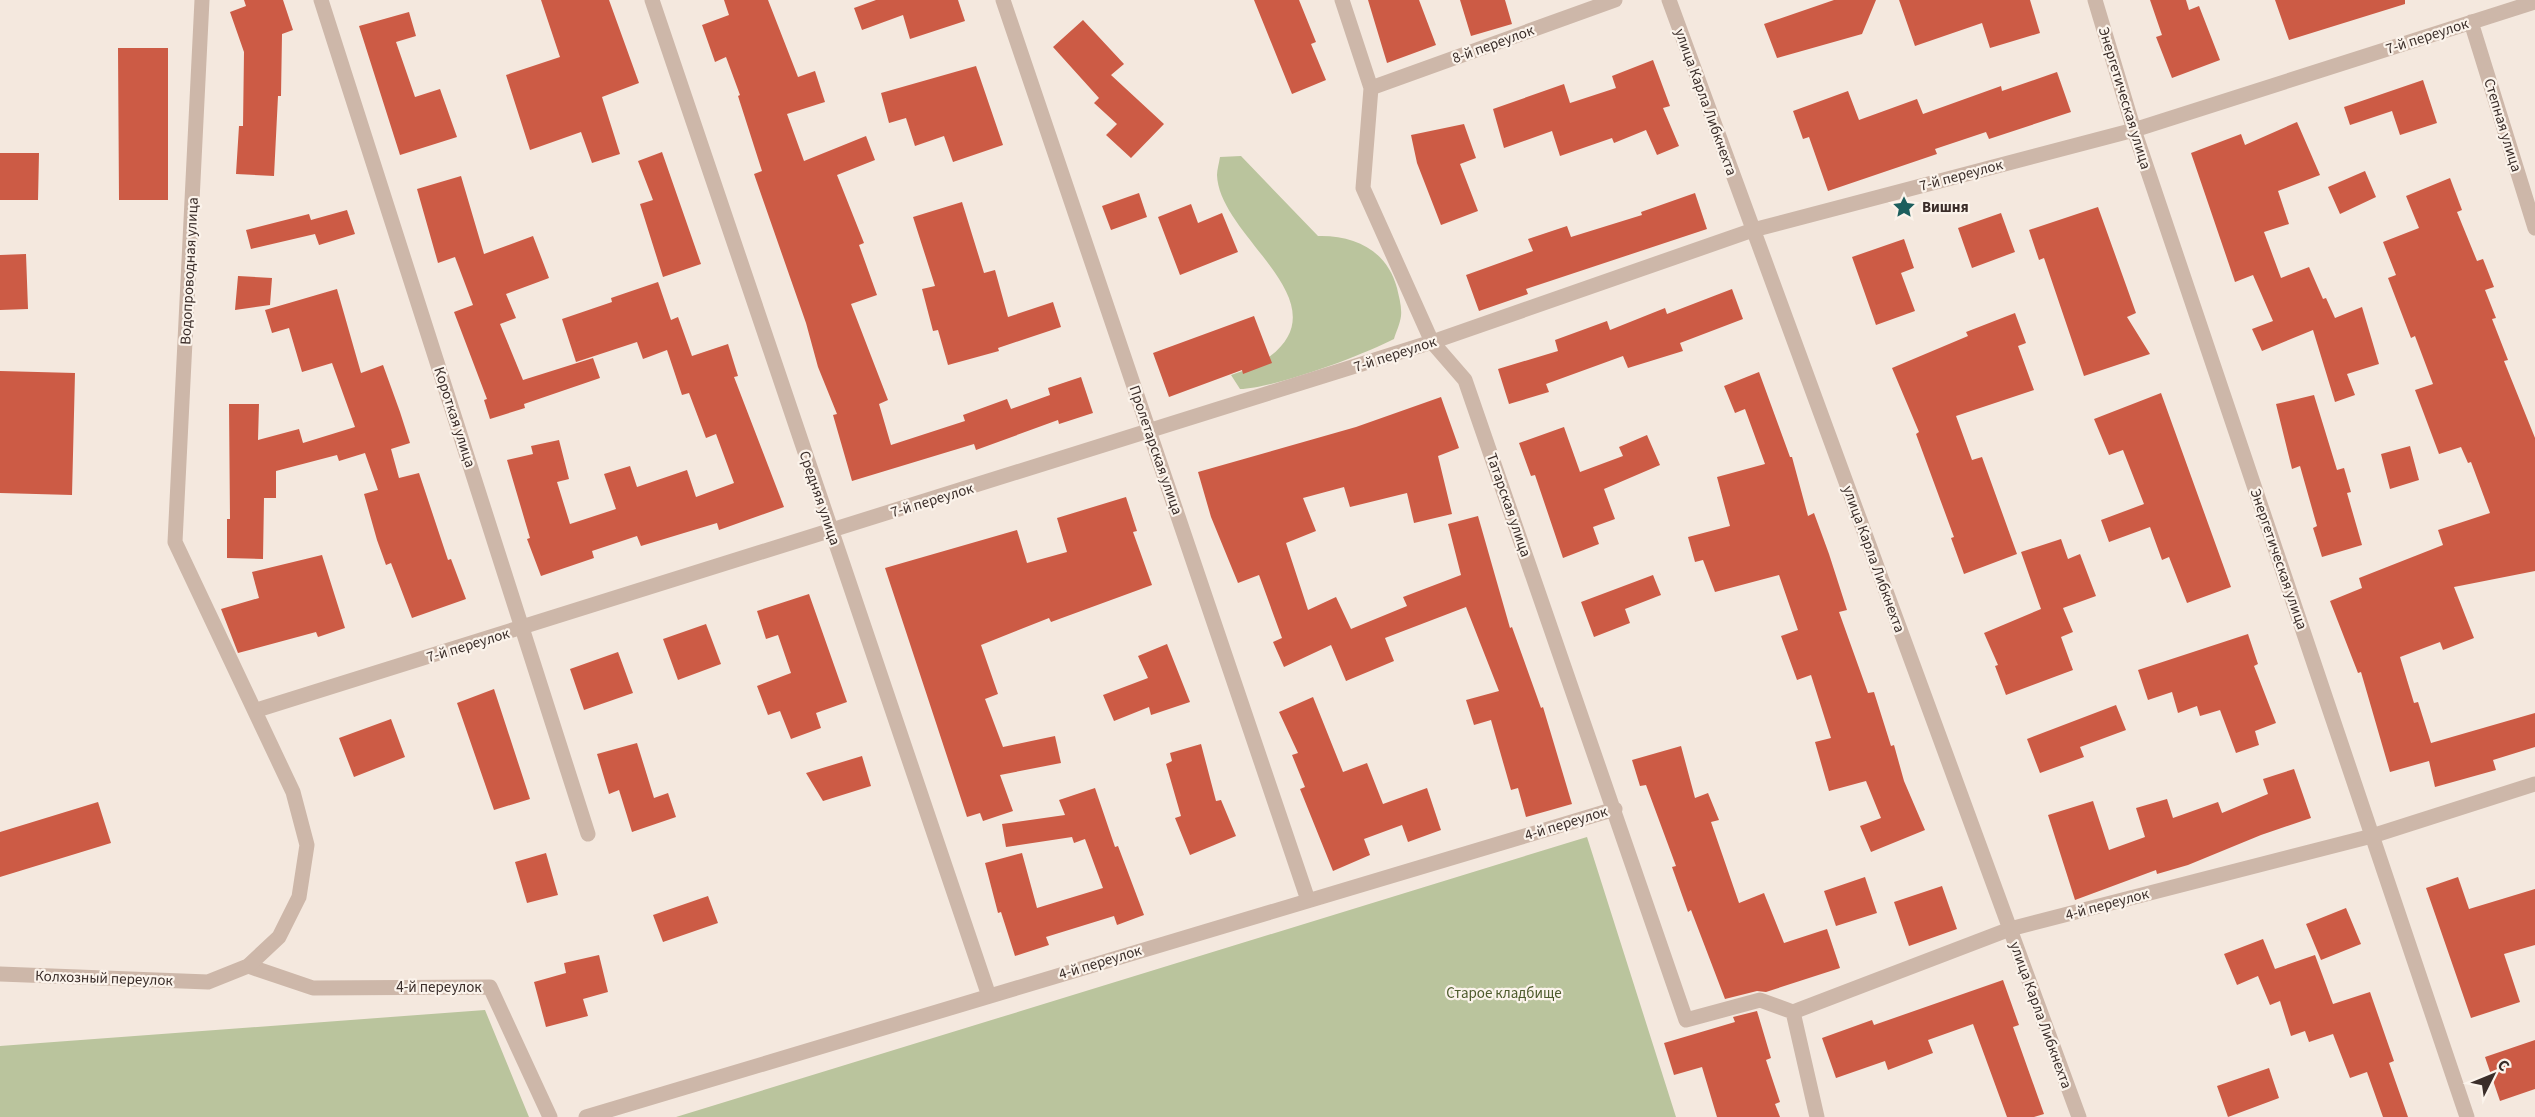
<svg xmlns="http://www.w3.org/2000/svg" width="2535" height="1117" font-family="'Source Sans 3',sans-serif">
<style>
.green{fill:#bac49d}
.building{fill:#cc5b45}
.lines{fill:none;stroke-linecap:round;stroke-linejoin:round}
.minor{stroke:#cdb7a9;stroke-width:15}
.tertiary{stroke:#cdb7a9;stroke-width:15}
.labels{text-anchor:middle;stroke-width:4.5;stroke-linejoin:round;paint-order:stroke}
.street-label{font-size:15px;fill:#3a2d29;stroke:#fbf3eb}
.poi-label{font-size:15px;font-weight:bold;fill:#3a2d29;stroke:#fbf3eb;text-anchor:start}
.park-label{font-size:15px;fill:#4d5a2c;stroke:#fbf3eb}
</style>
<rect width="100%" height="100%" fill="#f4e8de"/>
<path class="green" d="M1241 156 1318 236C1356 235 1387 251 1397 288 1399 297 1402 307 1401 316 1400 324 1396 332 1394 339 1361 356 1275 388 1240 389L1231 375C1242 371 1256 367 1265 360 1348 303 1219 238 1217 175 1217 170 1219 163 1220 157Z
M1587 837 1676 1117H676Z
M485 1010 529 1117H0V1046Z"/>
<path class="building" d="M244 0H283L293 30 282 34 281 96H278L274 176 236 174 239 126H243L244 52 230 12 246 6Z
M541 0H609L639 83 602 97 620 154 592 163 581 132 530 150 506 75 560 57Z
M724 0H768L798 77 815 71 825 102 787 114 804 161 866 136 875 160 837 175 864 243 859 245 877 295 851 304 888 400 879 404 891 445 965 421 963 415 1007 399 1011 409 1050 395 1048 388 1081 377 1093 413 1059 424 1058 420 976 450 974 444 852 481 833 415 837 414 818 367 806 323 754 174 762 171 738 96 740 95 726 57 715 62 702 25 729 15Z
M876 0H958L965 21 910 39 903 15 862 30 854 8Z
M1254 0H1299L1316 42 1311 44 1326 80 1292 94Z
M1368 0H1419L1436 45 1387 63Z
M1460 0H1505L1512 24 1471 36Z
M1834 0H1876L1862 34 1777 58 1764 24Z
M1899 0H2030L2040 33 1990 48 1982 23 1915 46Z
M2150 0H2186L2189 10 2199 6 2220 60 2172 78 2156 37 2162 35Z
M2275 0H2405V4L2289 40Z
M409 12 416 36 396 42 415 97 440 89 457 137 400 155 359 26Z
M1083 20 1124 64 1111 75 1164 124 1131 158 1106 135 1117 124 1094 103 1099 98 1053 47Z
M118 48H168V200H119Z
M1653 60 1670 106 1663 108 1679 146 1657 155 1646 130 1614 143 1612 138 1560 156 1552 131 1504 148 1493 109 1564 84 1570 103 1616 88 1612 76Z
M976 66 1003 145 953 162 944 136 915 146 906 118 889 123 881 93Z
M2057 72 2071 112 1989 139 1986 132 1935 149 1937 154 1828 191 1809 137 1803 139 1793 111 1848 91 1859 120 1917 99 1923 114 2001 86 2002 91Z
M2423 80 2437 123 2400 135 2392 111 2350 125 2344 107Z
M2297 122 2320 175 2278 191 2289 224 2264 232 2281 278 2309 267 2323 299 2326 298 2335 318 2362 307 2379 364 2347 374 2355 395 2335 402 2313 330 2262 351 2252 329 2273 321 2253 275 2235 282 2191 153 2241 134 2245 145Z
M1464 124 1476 158 1460 164 1478 211 1441 225 1417 163 1411 135Z
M662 152 701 264 663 277 640 204 653 200 638 161Z
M0 153H39L38 200H0Z
M2365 171 2376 197 2340 214 2328 187Z
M461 176 484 254 533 236 549 278 506 294 516 318 500 324 523 380 593 358 600 378 524 404 525 408 490 419 484 400 487 399 454 312 473 305 455 257 438 263 417 189Z
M2450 178 2462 210 2457 212 2477 261 2483 259 2494 287 2485 290 2496 318 2492 319 2508 360 2504 361 2535 438V571L2454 587 2474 638 2443 650 2440 642 2400 657 2414 703 2418 702 2431 743 2535 713V747L2493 760 2496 770 2435 787 2429 761 2390 772 2361 672 2358 673 2330 601 2362 588 2359 578 2443 545 2438 530 2490 513 2471 462 2468 463 2461 447 2439 454 2415 390 2433 384 2415 336 2411 338 2388 278 2396 275 2383 242 2419 228 2406 196Z
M1139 193 1147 217 1111 230 1102 206Z
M1695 193 1707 229 1526 289 1528 294 1479 311 1466 275 1533 251 1528 239 1567 226 1571 237 1642 215 1641 212Z
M962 202 984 273 995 270 1008 317 1053 302 1061 327 998 348 999 351 948 365 938 330 933 331 922 289 935 286 913 217Z
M1191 204 1198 223 1222 213 1238 252 1180 275 1158 217Z
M2098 207 2136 313 2127 317 2150 354 2084 376 2044 258 2039 260 2029 230Z
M347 210 355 234 319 245 315 234 251 249 246 230 309 214 311 220Z
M2001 213 2015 252 1972 268 1958 228Z
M1904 239 1914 268 1901 273 1915 311 1876 325 1852 257Z
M26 254 28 309 0 310V255Z
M238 276 272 278 270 305 235 310Z
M658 282 671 320 678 317 692 356 728 344 738 376 734 377 784 507 719 530 717 523 641 546 637 536 592 551 594 558 541 576 527 539 530 538 507 460 533 454 531 446 559 440 569 479 557 482 570 524 616 509 604 474 630 466 637 487 687 470 696 497 734 483 716 434 706 438 689 393 682 395 667 350 643 359 637 342 576 362 562 319 612 302 611 298Z
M337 289 361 373 383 365 400 412 410 443 391 449 399 478 419 473 448 560 451 559 466 599 412 618 391 563 386 565 377 540 364 494 378 490 365 453 339 461 337 455 276 471V498H264L263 559 227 558V519H230L229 404H259L258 440 299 429 303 443 355 427 332 363 302 372 289 328 272 333 265 310Z
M1732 289 1743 319 1680 343 1683 351 1628 368 1623 356 1546 384 1549 392 1509 404 1498 369 1558 351 1555 340 1607 321 1610 330 1665 308 1667 314Z
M2015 313 2026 343 2018 346 2034 390 1956 416 1972 460 1982 457 2017 554 1964 574 1951 538 1954 537 1916 434 1919 432 1892 368 1968 336 1966 332Z
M1254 316 1272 363 1243 374 1242 370 1169 397 1153 353Z
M0 371 75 373 72 495 0 493Z
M1759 372 1790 457H1792L1808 516 1814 513 1829 554 1847 610 1839 612 1868 693 1874 692 1891 746 1894 745 1904 781 1925 830 1871 852 1860 826 1881 818 1866 781 1829 791 1815 742 1831 738 1811 675 1797 680 1781 636 1798 630 1779 575 1715 592 1703 560 1695 562 1688 537 1730 526 1717 477 1765 464 1745 409 1735 413 1724 386Z
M2161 393 2231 587 2187 603 2169 557 2162 560 2150 527 2109 542 2101 520 2144 504 2123 450 2109 455 2094 419Z
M2314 395 2337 470 2344 468 2351 492 2347 493 2362 545 2322 557 2313 528 2317 526 2300 466 2292 469 2276 404Z
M1441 397 1459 448 1438 456 1452 514 1414 523 1407 493 1350 507 1344 487 1303 498 1316 531 1286 543 1308 610 1336 597 1351 629 1407 606 1403 597 1461 575 1448 524 1478 516 1510 628 1512 627 1541 708 1543 707 1572 804 1526 817 1518 788 1511 790 1491 720 1474 725 1466 700 1499 691 1466 607 1385 638 1394 661 1346 681 1331 645 1284 667 1273 642 1282 638 1259 575 1238 583 1211 517 1198 472 1356 427Z
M1564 427 1580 472 1623 456 1619 447 1647 435 1660 465 1604 489 1615 519 1593 527 1599 544 1563 558 1535 475 1531 476 1519 443Z
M2410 446 2419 480 2390 489 2381 454Z
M1126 497 1137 531 1133 532 1152 585 1051 622 1049 618 981 645 998 694 985 699 1003 747 1055 736 1061 763 1000 775 1013 811 983 821 980 813 967 817 885 568 1017 530 1027 563 1067 552 1057 518Z
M2061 539 2068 559 2080 554 2096 596 2063 608 2073 632 2061 637 2073 670 2006 695 1995 666 1998 665 1984 633 2041 609 2021 552Z
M322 555 345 628 318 637 316 632 238 653 221 609 259 598 252 572Z
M1653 575 1661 595 1625 609 1630 623 1594 637 1581 602Z
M809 594 847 702 816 713 821 728 791 739 780 711 768 715 757 686 791 673 778 635 766 639 757 611Z
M706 624 721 664 678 680 663 639Z
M2248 634 2258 664 2254 666 2276 723 2255 731 2259 745 2236 753 2220 710 2200 716 2197 706 2178 713 2172 692 2148 700 2138 670Z
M1167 644 1190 702 1151 715 1149 707 1114 721 1103 695 1148 678 1138 656Z
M618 652 633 693 584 710 570 669Z
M494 689 530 799 494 810 457 703Z
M1313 697 1343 772 1367 763 1383 804 1427 788 1441 830 1408 842 1402 825 1364 839 1370 855 1333 871 1300 789 1305 787 1292 755 1298 753 1279 712Z
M2116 705 2126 730 2080 747 2084 757 2040 773 2027 739Z
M391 719 405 757 354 777 339 738Z
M637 743 654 798 668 793 676 817 632 832 619 790 609 794 597 754Z
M1201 744 1216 801 1221 800 1236 836 1190 855 1175 818 1181 816 1166 764 1172 761 1170 753Z
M1681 746 1695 798 1708 793 1719 820 1711 822 1739 903 1764 893 1784 943 1827 929 1840 968 1766 992 1757 991 1725 999 1691 910 1688 912 1672 867 1676 866 1646 785 1640 786 1632 760Z
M862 756 871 786 823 801 806 773Z
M2294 769 2311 818 2261 835 2188 865 2157 874 2156 870 2075 900 2048 815 2093 801 2109 850 2145 837 2136 808 2167 799 2173 818 2218 802 2222 813 2268 794 2263 779Z
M1095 788 1115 847 1118 846 1144 915 1117 925 1114 916 1046 937 1049 945 1015 956 1001 912 998 913 985 863 1022 853 1037 908 1103 888 1085 839 1074 843 1072 837 1006 847 1002 824 1065 815 1059 800Z
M98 802 111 843 0 877V832Z
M546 853 558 895 527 903 515 862Z
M1865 877 1877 913 1836 926 1824 891Z
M2458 877 2469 909 2535 889V945L2504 954 2520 1002 2471 1018 2426 888Z
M1942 886 1957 929 1909 946 1894 902Z
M708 896 718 923 663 942 653 915Z
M2346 908 2361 944 2321 960 2306 924Z
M2263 939 2275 969 2272 970 2315 955 2333 1004 2370 992 2394 1061 2389 1063 2408 1117H2383L2367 1072 2350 1078 2333 1034 2309 1042 2305 1031 2291 1036 2280 1001 2270 1005 2258 976 2237 985 2224 954Z
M599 955 608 992 583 999 588 1016 546 1027 534 982 566 973 564 963Z
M2003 980 2019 1025 2013 1027 2044 1114 2034 1117H2007L1973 1024 1928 1040 1933 1053 1888 1070 1885 1061 1836 1078 1822 1038 1872 1020 1874 1025Z
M1757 1011 1771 1058 1766 1060 1780 1102 1775 1104 1780 1117H1717L1702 1067 1674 1075 1664 1043 1735 1022 1733 1017Z
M2535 1040V1089L2500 1101 2485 1057Z
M2269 1068 2279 1098 2228 1117 2217 1086Z"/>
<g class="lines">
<path class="minor" d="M321 0 588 834
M652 0 989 996
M1003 0 1308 900
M1342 0 1371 88 1363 188 1432 342 1465 380 1686 1020 1760 1000 1793 1012 2010 929 2372 836 2535 784
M1669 0 2079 1117
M2095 0 2134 130 2467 1117
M2471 22 2535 228
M1371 88 1615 0
M257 710 1432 342 1753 230 2134 130 2535 2
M248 966 313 988 490 987 550 1117
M1793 1012 1817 1117
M586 1117 1615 809"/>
<path class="tertiary" d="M0 974 208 982 248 966 279 937 299 897 307 845 293 792 175 542 202 0"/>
</g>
<defs>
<g id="sight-bare" transform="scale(1.8)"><path d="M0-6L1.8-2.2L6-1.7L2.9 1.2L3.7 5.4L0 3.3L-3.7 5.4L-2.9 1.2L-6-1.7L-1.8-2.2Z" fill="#1c5e5d" stroke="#fbf3eb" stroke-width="2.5" paint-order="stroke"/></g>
</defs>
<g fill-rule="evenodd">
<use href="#sight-bare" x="1904" y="207"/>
</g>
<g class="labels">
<g class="street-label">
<text transform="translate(2427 36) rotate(-18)" y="5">7-й переулок</text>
<text transform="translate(1493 44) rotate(-20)" y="5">8-й переулок</text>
<text transform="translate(2125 98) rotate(73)" y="5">Энергетическая улица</text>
<text transform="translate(1706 102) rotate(70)" y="5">улица Карла Либкнехта</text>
<text transform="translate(2503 125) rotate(73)" y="5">Степная улица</text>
<text transform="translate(1961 175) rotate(-15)" y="5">7-й переулок</text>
<text transform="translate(189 271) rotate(-87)" y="5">Водопроводная улица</text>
<text transform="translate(1395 354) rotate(-18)" y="5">7-й переулок</text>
<text transform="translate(455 417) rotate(72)" y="5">Короткая улица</text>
<text transform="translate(1156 450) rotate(71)" y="5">Пролетарская улица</text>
<text transform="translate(820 498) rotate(71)" y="5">Средняя улица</text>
<text transform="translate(932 500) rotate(-17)" y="5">7-й переулок</text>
<text transform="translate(1509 505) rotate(71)" y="5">Татарская улица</text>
<text transform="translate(1874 559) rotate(70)" y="5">улица Карла Либкнехта</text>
<text transform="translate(2279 559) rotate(71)" y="5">Энергетическая улица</text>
<text transform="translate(468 645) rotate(-17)" y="5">7-й переулок</text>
<text transform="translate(1566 823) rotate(-17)" y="5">4-й переулок</text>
<text transform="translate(2107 904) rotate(-15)" y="5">4-й переулок</text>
<text transform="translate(1100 962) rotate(-17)" y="5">4-й переулок</text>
<text transform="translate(104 978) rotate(2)" y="5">Колхозный переулок</text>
<text x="439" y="992">4-й переулок</text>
<text transform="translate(2041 1015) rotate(70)" y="5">улица Карла Либкнехта</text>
</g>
<g class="poi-label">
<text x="1922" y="212">Вишня</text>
</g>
<g class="park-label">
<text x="1504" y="998">Старое кладбище</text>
</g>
</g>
<g transform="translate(2493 1075) rotate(47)" stroke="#fbf3eb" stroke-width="4.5" paint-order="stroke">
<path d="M0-4.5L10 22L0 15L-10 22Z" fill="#3a2d29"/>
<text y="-9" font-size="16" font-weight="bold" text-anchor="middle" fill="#3a2d29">С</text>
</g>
</svg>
